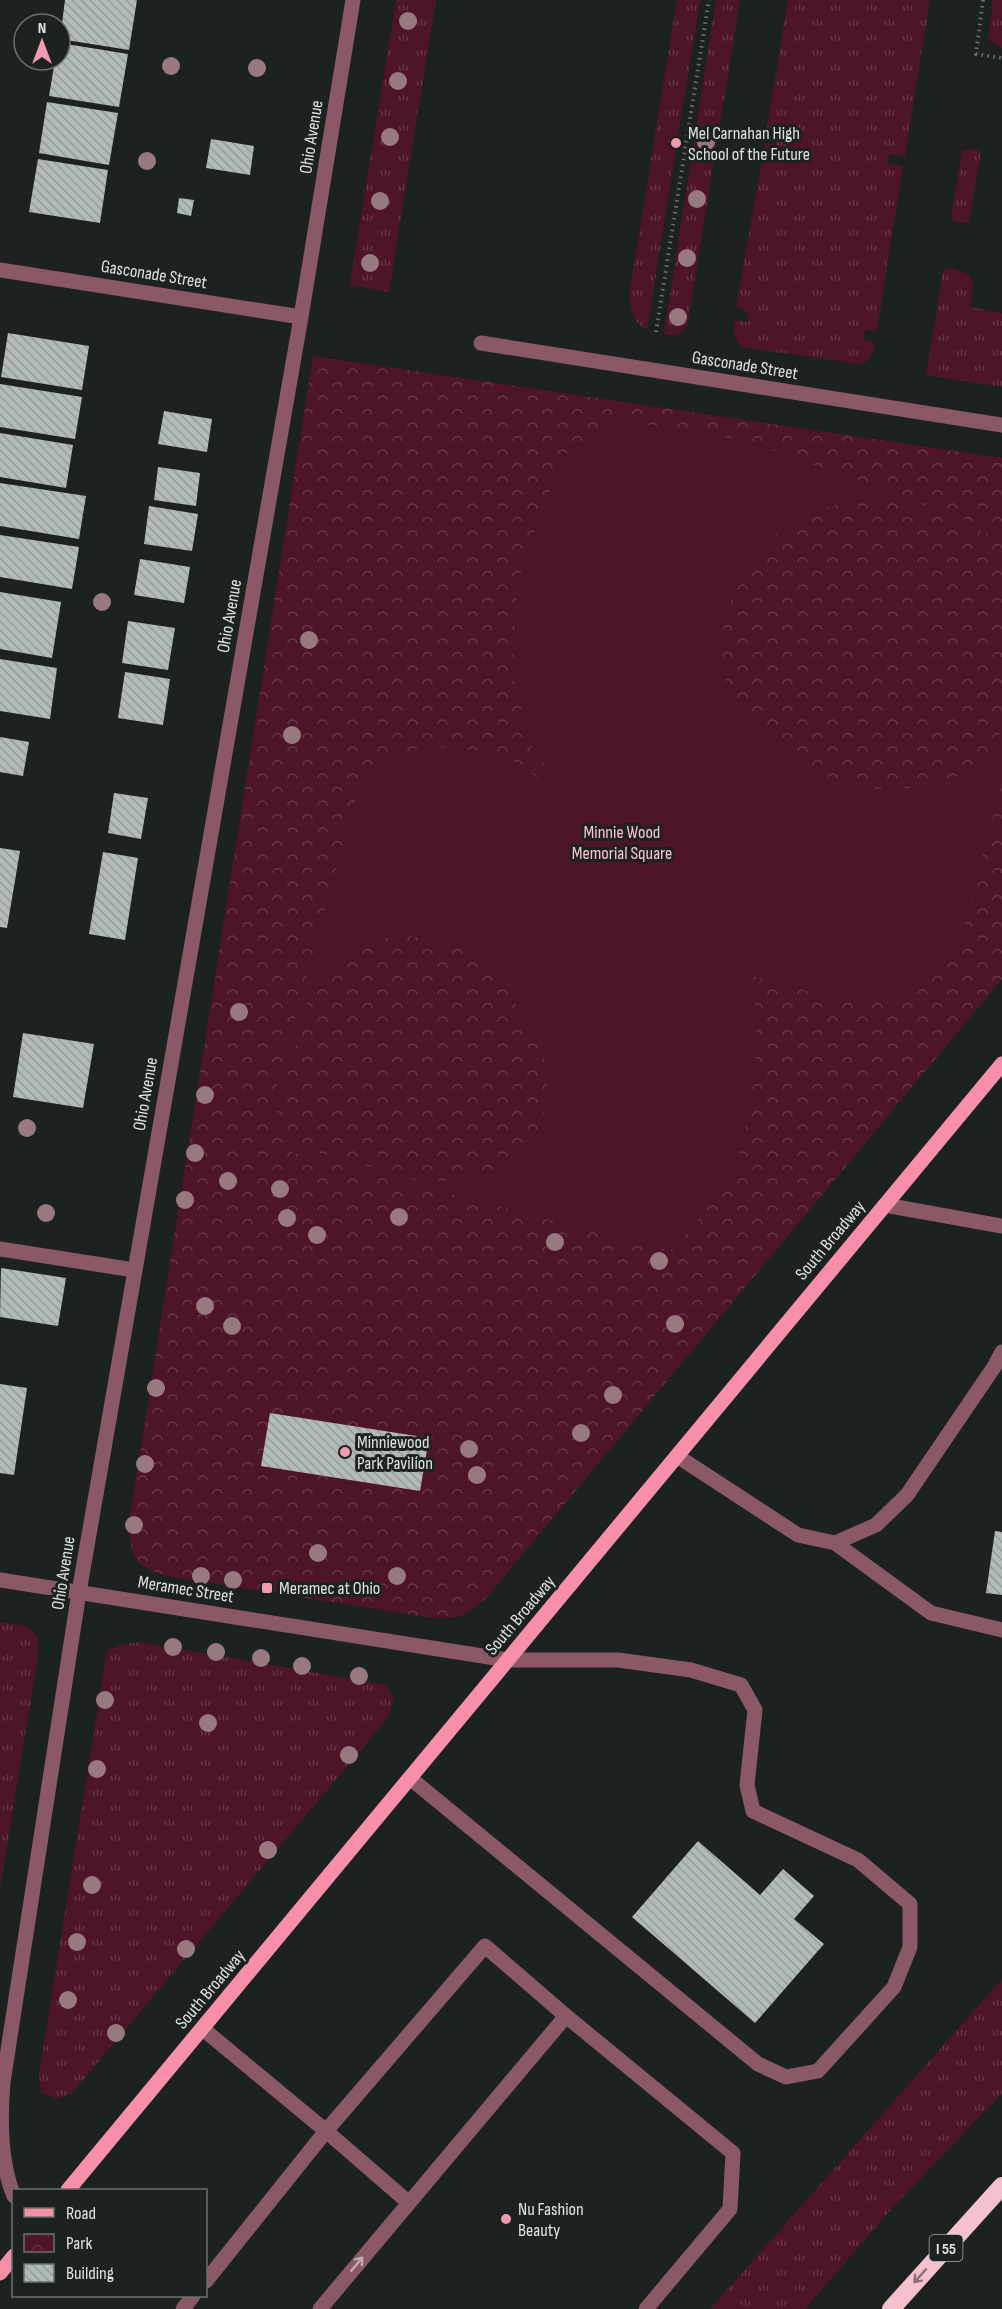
<svg xmlns="http://www.w3.org/2000/svg" width="1002" height="2309" font-family="'Sofia Sans Condensed',sans-serif">
<style>
.grass{fill:url(#grass-tufts)}
.park{fill:url(#park-crowns)}
.garden{fill:#4e1528;fill-rule:evenodd}
.building{fill:url(#building-back-hatch)}
.lines{fill:none;stroke-linecap:round;stroke-linejoin:round}
.path{stroke:#6b716f;stroke-width:4;stroke-dasharray:1.5 4.5;stroke-linecap:butt}
.minor{stroke:#8b5865;stroke-width:15}
.major{stroke:#f78faa;stroke-width:15}
.highway{stroke:#f4c1cc;stroke-width:18}
.tree{fill:#987980}
.oneway{stroke:#bdacb0}
.oneway2{stroke:#887276}
.poi-dot{fill:#f29aaf;stroke:#1b2220;stroke-width:2}
.labels{text-anchor:middle;stroke-width:6;stroke-linejoin:round;paint-order:stroke}
.shield{fill:#1b2220;stroke:#a4aaa8;stroke-width:1.5}
.shield-label{font-size:16px;font-weight:bold;fill:#dfe4e2}
.poi-label{font-size:18px;fill:#dfe4e2;stroke:#1b2220;text-anchor:start}
.street-label{font-size:18px;fill:#dfe4e2;stroke:#1b2220}
.park-label{font-size:18px;fill:#ffc1cf;stroke:#1b2220}
</style>
<defs>
<pattern id="grass-tufts" width="24" height="20" patternUnits="userSpaceOnUse" patternTransform="scale(1.5)"><rect width="24" height="20" fill="#4e1528"/><path d="M3 7l-1-3M5 7V3M7 7l1-3M15 17l-1-3M17 17v-4M19 17l1-3" fill="none" stroke="#673747"/></pattern>
<pattern id="park-crowns" width="20" height="18" patternUnits="userSpaceOnUse" patternTransform="scale(1.5)"><rect width="20" height="18" fill="#4e1528"/><path d="M2 6a3 3 0 1 1 6 0M12 15a3 3 0 1 1 6 0" fill="none" stroke="#673747"/></pattern>
<pattern id="building-back-hatch" width="6" height="6" patternUnits="userSpaceOnUse" patternTransform="scale(1.5)"><rect width="6" height="6" fill="#b1bab6"/><path d="M-1 5l2 2M0 0l6 6M5-1l2 2" fill="none" stroke="#969c9a"/></pattern>
</defs>
<rect width="100%" height="100%" fill="#1b2220"/>
<path class="grass" d="M396 0H436L389 292 350 285Z
M677 0H700L647 330C633 323 631 310 629 295Z
M716 0H740L688 322C683 335 678 336 664 334Z
M788 0H930L905 156 889 154 888 163 903 166 877 331 865 330 864 340 875 343C873 355 872 360 860 364L742 347C733 339 733 331 735 320L747 322 749 312 736 307 765 143 776 145 778 136 766 133Z
M993 0H1002V48L988 40Z
M971 149 981 151 969 223H959L951 219 962 151Z
M953 268 970 275 973 284 970 307 1002 313V387L926 375 943 270Z
M0 1622 27 1626 38 1637V1657L0 1888Z
M139 1642 386 1685 394 1699 388 1718 71 2094 57 2099 41 2092 39 2074 107 1651 121 1645Z
M1002 1979V2093L887 2214 805 2309H710Z"/>
<path class="park" d="M313 356 1002 458V979L487 1597C463 1620 457 1619 425 1617L167 1576C136 1566 133 1561 128 1529Z"/>
<path class="garden" d="M612 419 748 441 1002 533V539L909 505 877 500 843 502 803 516 774 535 748 569 726 610 720 648 726 686 743 717 799 762 836 781 877 789 918 788 951 780 984 759 1002 730V782L958 951 917 993 867 1000 820 995 753 976 758 1048 742 1148 722 1192 670 1251 293 1153 269 1113 365 767 428 746 502 753 576 804 532 748 513 678 517 584 545 502 565 455ZM398 935 439 940 472 953 503 984 540 1042 548 1077 545 1109 537 1136 517 1156 486 1175 449 1181H419L296 1146 277 1112 312 986 331 963 369 942Z"/>
<path class="building" d="M65 0H137L129 50 60 39Z
M60 43 128 54 119 107 49 96 55 60H60Z
M47 102 118 113 109 165 39 153Z
M211 139 254 146 250 175 206 168Z
M38 159 108 170 100 223 29 212Z
M179 198 194 200 191 216 177 213Z
M8 333 89 346 82 390 1 377Z
M0 384 82 397 75 439 0 427Z
M164 411 212 419 207 452 158 444Z
M0 433 73 445 66 488 0 477Z
M158 467 200 473 196 506 154 500Z
M0 483 86 496 79 539 0 526Z
M149 506 198 514 192 551 144 544Z
M0 535 79 547 72 589 0 577Z
M140 559 190 567 184 603 134 595Z
M0 592 61 602 52 658 0 649Z
M128 621 175 628 168 670 122 663Z
M0 659 57 668 50 719 0 711Z
M125 672 170 679 163 725 118 718Z
M0 737 29 742 23 776 0 772Z
M114 793 148 798 141 839 108 833Z
M0 848 20 851 7 928 0 927Z
M103 852 138 858 125 940 89 934Z
M23 1033 94 1044 83 1108 13 1097Z
M1 1268 66 1278 58 1326 0 1317Z
M0 1384 27 1388 14 1475 0 1473Z
M270 1413 429 1438 420 1491 261 1466Z
M995 1531 1002 1532V1595L986 1593Z
M698 1841 760 1895 783 1869 814 1896 794 1919 824 1944 755 2023 632 1917Z"/>
<g class="lines">
<path class="path" d="M983 0 976 54 1002 58
M656 332 709 0"/>
<path class="minor" d="M0 270 301 317
M481 343 1002 425
M885 1205 1002 1226
M0 1249 134 1270
M677 1456 798 1535 835 1543 876 1525 907 1495 994 1367 1002 1352
M835 1543 931 1613 1002 1630
M0 1580 508 1660H618L691 1670 741 1685 755 1710 747 1785 753 1811 858 1860 910 1904V1947L894 1987 818 2071 786 2077 758 2064 410 1778
M203 2029 326 2131 408 2202
M14 2196C0 2163 0 2118 3 2082L79 1592 301 317 353 0
M206 2281 326 2131 485 1946 566 2016
M183 2309 193 2296
M320 2309 566 2016 733 2153 730 2209 646 2309"/>
<path class="major" d="M68 2190 1002 1064
M0 2273 14 2256"/>
<path class="highway" d="M891 2309 1002 2186"/>
</g>
<g class="tree">
<circle cx="408" cy="21" r="9"/>
<circle cx="171" cy="66" r="9"/>
<circle cx="257" cy="68" r="9"/>
<circle cx="398" cy="81" r="9"/>
<circle cx="390" cy="137" r="9"/>
<circle cx="706" cy="142" r="9"/>
<circle cx="147" cy="161" r="9"/>
<circle cx="697" cy="199" r="9"/>
<circle cx="380" cy="201" r="9"/>
<circle cx="687" cy="258" r="9"/>
<circle cx="370" cy="263" r="9"/>
<circle cx="678" cy="317" r="9"/>
<circle cx="102" cy="602" r="9"/>
<circle cx="309" cy="640" r="9"/>
<circle cx="292" cy="735" r="9"/>
<circle cx="239" cy="1012" r="9"/>
<circle cx="205" cy="1095" r="9"/>
<circle cx="27" cy="1128" r="9"/>
<circle cx="195" cy="1153" r="9"/>
<circle cx="228" cy="1181" r="9"/>
<circle cx="280" cy="1189" r="9"/>
<circle cx="185" cy="1200" r="9"/>
<circle cx="46" cy="1213" r="9"/>
<circle cx="399" cy="1217" r="9"/>
<circle cx="287" cy="1218" r="9"/>
<circle cx="317" cy="1235" r="9"/>
<circle cx="555" cy="1242" r="9"/>
<circle cx="659" cy="1261" r="9"/>
<circle cx="205" cy="1306" r="9"/>
<circle cx="675" cy="1324" r="9"/>
<circle cx="232" cy="1326" r="9"/>
<circle cx="156" cy="1388" r="9"/>
<circle cx="613" cy="1395" r="9"/>
<circle cx="581" cy="1433" r="9"/>
<circle cx="469" cy="1449" r="9"/>
<circle cx="145" cy="1464" r="9"/>
<circle cx="477" cy="1475" r="9"/>
<circle cx="134" cy="1525" r="9"/>
<circle cx="318" cy="1553" r="9"/>
<circle cx="201" cy="1576" r="9"/>
<circle cx="397" cy="1576" r="9"/>
<circle cx="233" cy="1580" r="9"/>
<circle cx="173" cy="1647" r="9"/>
<circle cx="216" cy="1652" r="9"/>
<circle cx="261" cy="1658" r="9"/>
<circle cx="302" cy="1666" r="9"/>
<circle cx="359" cy="1676" r="9"/>
<circle cx="105" cy="1700" r="9"/>
<circle cx="208" cy="1723" r="9"/>
<circle cx="349" cy="1755" r="9"/>
<circle cx="97" cy="1769" r="9"/>
<circle cx="268" cy="1850" r="9"/>
<circle cx="92" cy="1885" r="9"/>
<circle cx="77" cy="1942" r="9"/>
<circle cx="186" cy="1949" r="9"/>
<circle cx="68" cy="2000" r="9"/>
<circle cx="116" cy="2033" r="9"/>
</g>
<defs><path id="oneway-shaft" d="M-6 0H5M1.5-3L5.5 0L1.5 3" fill="none" stroke-width="1.6" stroke-linecap="round" stroke-linejoin="round" transform="scale(1.5)"/></defs>
<use class="oneway" href="#oneway-shaft" transform="translate(357 2264) rotate(-50)"/>
<use class="oneway2" href="#oneway-shaft" transform="translate(920 2276) rotate(132)"/>
<g class="poi-dot">
<circle cx="676" cy="143" r="6"/>
<circle cx="345" cy="1452" r="6"/>
<rect x="261" y="1582" width="12" height="12" rx="3"/>
<circle cx="506" cy="2219" r="6"/>
</g>
<g class="labels">
<rect class="shield" x="929.5" y="2235" width="33" height="26" rx="4.5"/>
<g class="shield-label">
<text x="946" y="2254">I 55</text>
</g>
<g class="poi-label">
<text x="688" y="139">Mel Carnahan High<tspan x="688" dy="21">School of the Future</tspan></text>
<text x="357" y="1448">Minniewood<tspan x="357" dy="21">Park Pavilion</tspan></text>
<text x="279" y="1594">Meramec at Ohio</text>
<text x="518" y="2215">Nu Fashion<tspan x="518" dy="21">Beauty</tspan></text>
</g>
<g class="street-label">
<text transform="translate(311 137) rotate(-81)" y="6">Ohio Avenue</text>
<text transform="translate(154 274) rotate(9)" y="6">Gasconade Street</text>
<text transform="translate(745 365) rotate(9)" y="6">Gasconade Street</text>
<text transform="translate(229 616) rotate(-80)" y="6">Ohio Avenue</text>
<text transform="translate(145 1094) rotate(-80)" y="6">Ohio Avenue</text>
<text transform="translate(830 1240) rotate(-50)" y="6">South Broadway</text>
<text transform="translate(63 1573) rotate(-81)" y="6">Ohio Avenue</text>
<text transform="translate(186 1589) rotate(9)" y="6">Meramec Street</text>
<text transform="translate(520 1615) rotate(-50)" y="6">South Broadway</text>
<text transform="translate(210 1989) rotate(-50)" y="6">South Broadway</text>
</g>
<g class="park-label">
<text x="622" y="838">Minnie Wood<tspan x="622" dy="21">Memorial Square</tspan></text>
</g>
</g>
<rect x="12" y="2189" width="195" height="108" fill="#1b2220" stroke="#69706e" stroke-width="1.5"/>
<rect x="24" y="2208" width="30" height="9" fill="#f78faa" stroke="#69706e" stroke-width="1.5"/>
<text x="66" y="2219" font-size="18" fill="#dfe4e2">Road</text>
<rect x="24" y="2234" width="30" height="18" fill="url(#park-crowns)" stroke="#69706e" stroke-width="1.5"/>
<text x="66" y="2249" font-size="18" fill="#dfe4e2">Park</text>
<rect x="24" y="2264" width="30" height="18" fill="url(#building-back-hatch)" stroke="#69706e" stroke-width="1.5"/>
<text x="66" y="2279" font-size="18" fill="#dfe4e2">Building</text>
<g transform="translate(42 42)"><circle r="28" fill="#1b2220" stroke="#69706e" stroke-width="1.5"/>
<path d="M0-4.5L10 22L0 15L-10 22Z" fill="#f29aaf"/>
<text y="-9" font-size="16" font-weight="bold" text-anchor="middle" fill="#dfe4e2">N</text>
</g>
</svg>
